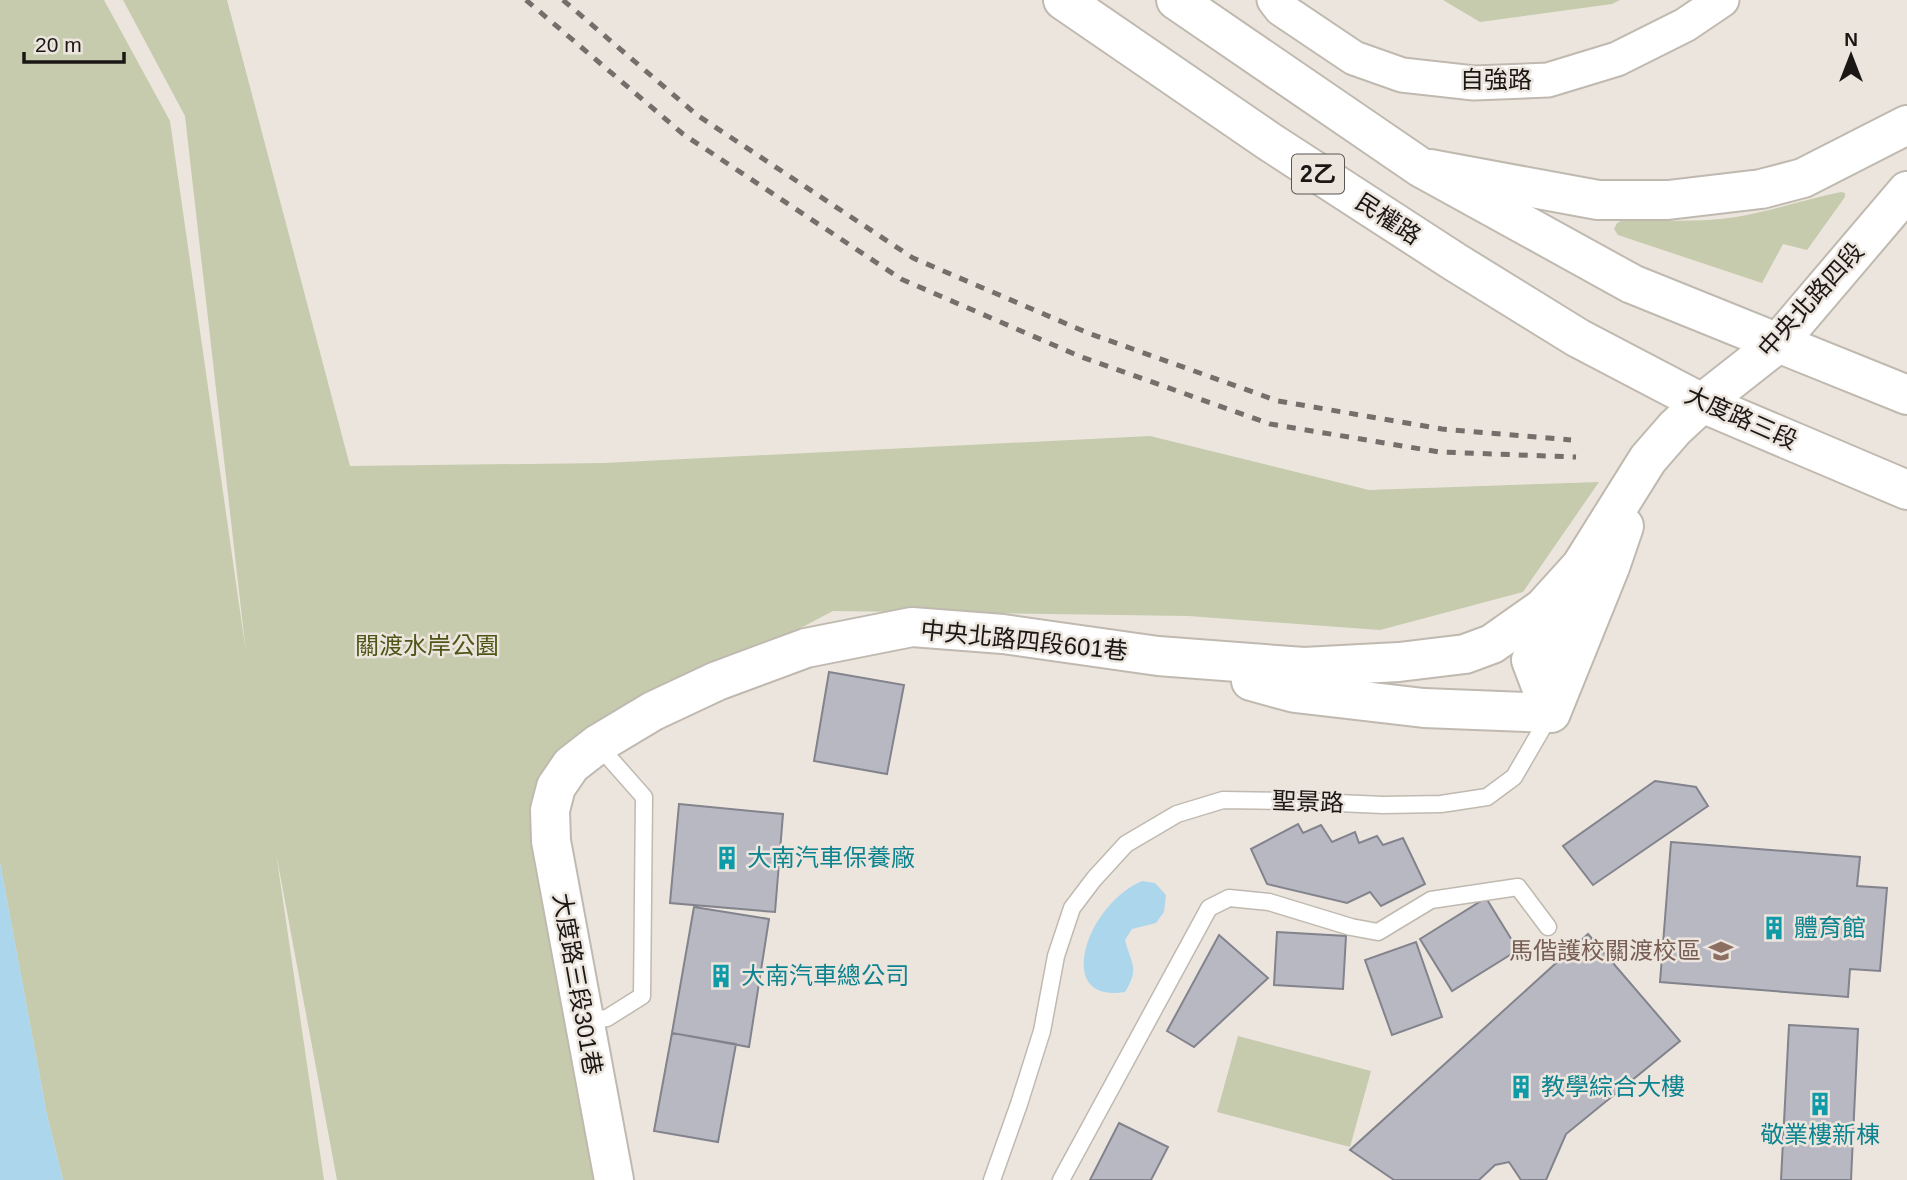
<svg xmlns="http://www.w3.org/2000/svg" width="1907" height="1180" font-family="Helvetica,'Noto Sans TC',sans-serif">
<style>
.green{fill:#c5cbac}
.water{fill:#abd6ec}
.building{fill:#b8b8c2;stroke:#82838c;stroke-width:2}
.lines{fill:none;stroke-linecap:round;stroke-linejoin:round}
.lane-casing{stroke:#bfb9b0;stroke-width:19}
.street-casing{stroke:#bfb9b0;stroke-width:37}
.secondary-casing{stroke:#bfb9b0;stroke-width:42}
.primary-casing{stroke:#bfb9b0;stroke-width:42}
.lane{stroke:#fff;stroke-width:16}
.street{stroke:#fff;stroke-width:33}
.secondary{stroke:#fff;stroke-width:38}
.primary{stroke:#fff;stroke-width:38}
.rail{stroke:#746f6b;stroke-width:5;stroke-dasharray:9 9;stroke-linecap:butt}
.labels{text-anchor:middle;stroke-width:5;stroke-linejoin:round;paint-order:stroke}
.shield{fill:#ece5dd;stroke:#595551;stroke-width:2}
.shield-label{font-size:23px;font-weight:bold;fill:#1a1715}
.street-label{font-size:24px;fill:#1a1715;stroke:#ece5dd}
.park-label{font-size:24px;fill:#4e5718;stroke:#ece5dd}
.culture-label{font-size:24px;fill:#0d838f;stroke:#ece5dd;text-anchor:start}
.education-label{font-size:24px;fill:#785e54;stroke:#ece5dd;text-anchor:end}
</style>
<rect width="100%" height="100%" fill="#ece5dd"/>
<path class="green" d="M0 0H104L170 121 246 653 185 116 123 0H227L350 466 604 463 1150 436 1369 490 1599 482 1523 592 1380 630 1188 616 833 611 581 743 540 793 615 1180H337L276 853 324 1180H63L47 1115 0 863Z
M1443 0H1620L1612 4 1480 22Z
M1841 192 1845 193V197L1807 250 1783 244 1762 283 1618 235 1614 229 1617 223 1623 220C1661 220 1700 223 1736 217 1772 211 1806 199 1841 192Z
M1238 1036 1371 1071 1350 1147 1217 1112Z"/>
<path class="water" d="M0 863 47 1115 63 1180H0Z
M1142 881 1155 883 1166 895 1164 912 1156 923 1132 929 1125 940C1131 964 1140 968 1125 992 1067 1001 1080 942 1104 912 1115 898 1126 888 1142 881Z"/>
<path class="building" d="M829 672 904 685 887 774 814 761Z
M1655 781 1696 787 1708 806 1593 885 1563 846Z
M679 804 783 814 775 912 670 903Z
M1298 824 1303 833 1321 825 1332 842 1355 832 1359 843 1377 836 1383 845 1403 838 1425 884 1381 906 1370 892 1347 903 1267 884 1251 849Z
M1671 842 1860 857 1857 886 1887 888 1880 971 1850 969 1848 997 1660 982Z
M1486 898 1518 950 1452 991 1420 939Z
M694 907 769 919 749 1047 672 1033Z
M1277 932 1346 936 1343 989 1274 985Z
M1588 934 1680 1041 1566 1134 1546 1180H1521L1509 1162 1495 1165 1479 1180H1394L1350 1150Z
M1219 935 1268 978 1194 1047 1167 1031Z
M1416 942 1442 1017 1392 1035 1365 960Z
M1789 1025 1858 1029 1851 1180H1781Z
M672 1033 736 1044 718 1142 654 1131Z
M1119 1123 1168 1147 1151 1180H1090Z"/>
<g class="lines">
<g class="lane-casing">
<path id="lane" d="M584 1021 607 1018 642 996 644 797 598 745
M992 1180 1019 1104 1042 1031 1056 956 1072 908 1094 879 1126 844 1177 814 1223 800 1293 801 1383 805 1441 804 1487 797 1514 777 1550 715
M1061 1180 1209 908 1229 898 1269 902 1351 927 1378 932 1431 900 1518 887 1548 927"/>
</g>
<g class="street-casing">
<path id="street" d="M1274 0 1281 9 1354 58 1402 75 1474 83 1548 80 1617 59 1685 25 1722 0"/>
</g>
<g class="secondary-casing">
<path id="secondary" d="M1430 169 1598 200H1668L1761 189 1803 178 1907 125
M1251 681 1295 693 1424 708 1551 713
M1551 713 1610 567 1624 526
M1551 713 1531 660 1564 597
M614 1180 551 841 550 810 556 787 571 765 598 744 653 711 717 681 806 648 912 627 1003 634 1158 656 1304 667 1399 662 1465 654 1492 644 1543 608 1581 566 1648 459 1675 428 1702 403 1777 344 1907 191"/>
</g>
<g class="primary-casing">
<path id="primary" d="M1063 0 1270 142 1455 262 1578 338 1702 403 1907 490
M1176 0 1420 167 1632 284 1907 395"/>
</g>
<use href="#lane" class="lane"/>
<use href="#street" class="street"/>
<use href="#secondary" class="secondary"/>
<use href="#primary" class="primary"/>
<path class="rail" d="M526 0 683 134 901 279 1079 356 1270 424 1439 452 1576 457
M563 0 697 115 913 258 1088 333 1278 401 1442 429 1571 440"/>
</g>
<defs>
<g id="building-bare" transform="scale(1.89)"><path d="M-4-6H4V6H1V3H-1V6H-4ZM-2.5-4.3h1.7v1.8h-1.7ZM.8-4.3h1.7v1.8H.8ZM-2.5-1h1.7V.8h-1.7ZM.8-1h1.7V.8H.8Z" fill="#0f9aa8" stroke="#ece5dd" stroke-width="2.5" paint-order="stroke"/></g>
<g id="university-bare" transform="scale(1.89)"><path d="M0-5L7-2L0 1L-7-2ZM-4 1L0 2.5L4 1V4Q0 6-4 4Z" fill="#8d6e63" stroke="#ece5dd" stroke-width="2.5" paint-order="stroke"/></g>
</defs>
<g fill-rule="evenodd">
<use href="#building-bare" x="727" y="858"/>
<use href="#building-bare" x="1774" y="928"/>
<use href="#university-bare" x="1721" y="951"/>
<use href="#building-bare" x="721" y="976"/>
<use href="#building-bare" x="1521" y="1087"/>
<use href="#building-bare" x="1820" y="1104"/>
</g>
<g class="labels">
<rect class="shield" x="1292" y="154.5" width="52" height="39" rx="5"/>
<g class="shield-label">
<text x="1318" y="182">2乙</text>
</g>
<g class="street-label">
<text x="1496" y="88">自強路</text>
<text transform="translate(1388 219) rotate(33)" y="8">民權路</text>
<text transform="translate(1811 300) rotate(-48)" y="8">中央北路四段</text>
<text transform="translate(1741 418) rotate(24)" y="8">大度路三段</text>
<text transform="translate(1024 641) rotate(6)" y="8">中央北路四段601巷</text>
<text transform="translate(1308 802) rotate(2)" y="8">聖景路</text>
<text transform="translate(577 984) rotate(80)" y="8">大度路三段301巷</text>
</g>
<g class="park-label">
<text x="427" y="654">關渡水岸公園</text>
</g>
<g class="culture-label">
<text x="747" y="866">大南汽車保養廠</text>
<text x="1794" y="936">體育館</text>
<text x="741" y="984">大南汽車總公司</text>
<text x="1541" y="1095">教學綜合大樓</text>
<text x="1820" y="1143" text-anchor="middle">敬業樓新棟</text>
</g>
<g class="education-label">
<text x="1701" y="959">馬偕護校關渡校區</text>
</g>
</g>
<g transform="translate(1851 56)" stroke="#ece5dd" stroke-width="5" paint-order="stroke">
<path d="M0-5L12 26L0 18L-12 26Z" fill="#1a1715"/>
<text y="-10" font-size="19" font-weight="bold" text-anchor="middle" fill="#1a1715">N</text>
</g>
<path d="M24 52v10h100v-10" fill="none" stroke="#1a1715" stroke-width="3.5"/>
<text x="35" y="52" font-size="21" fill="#1a1715" stroke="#ece5dd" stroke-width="5" paint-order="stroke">20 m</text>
</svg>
